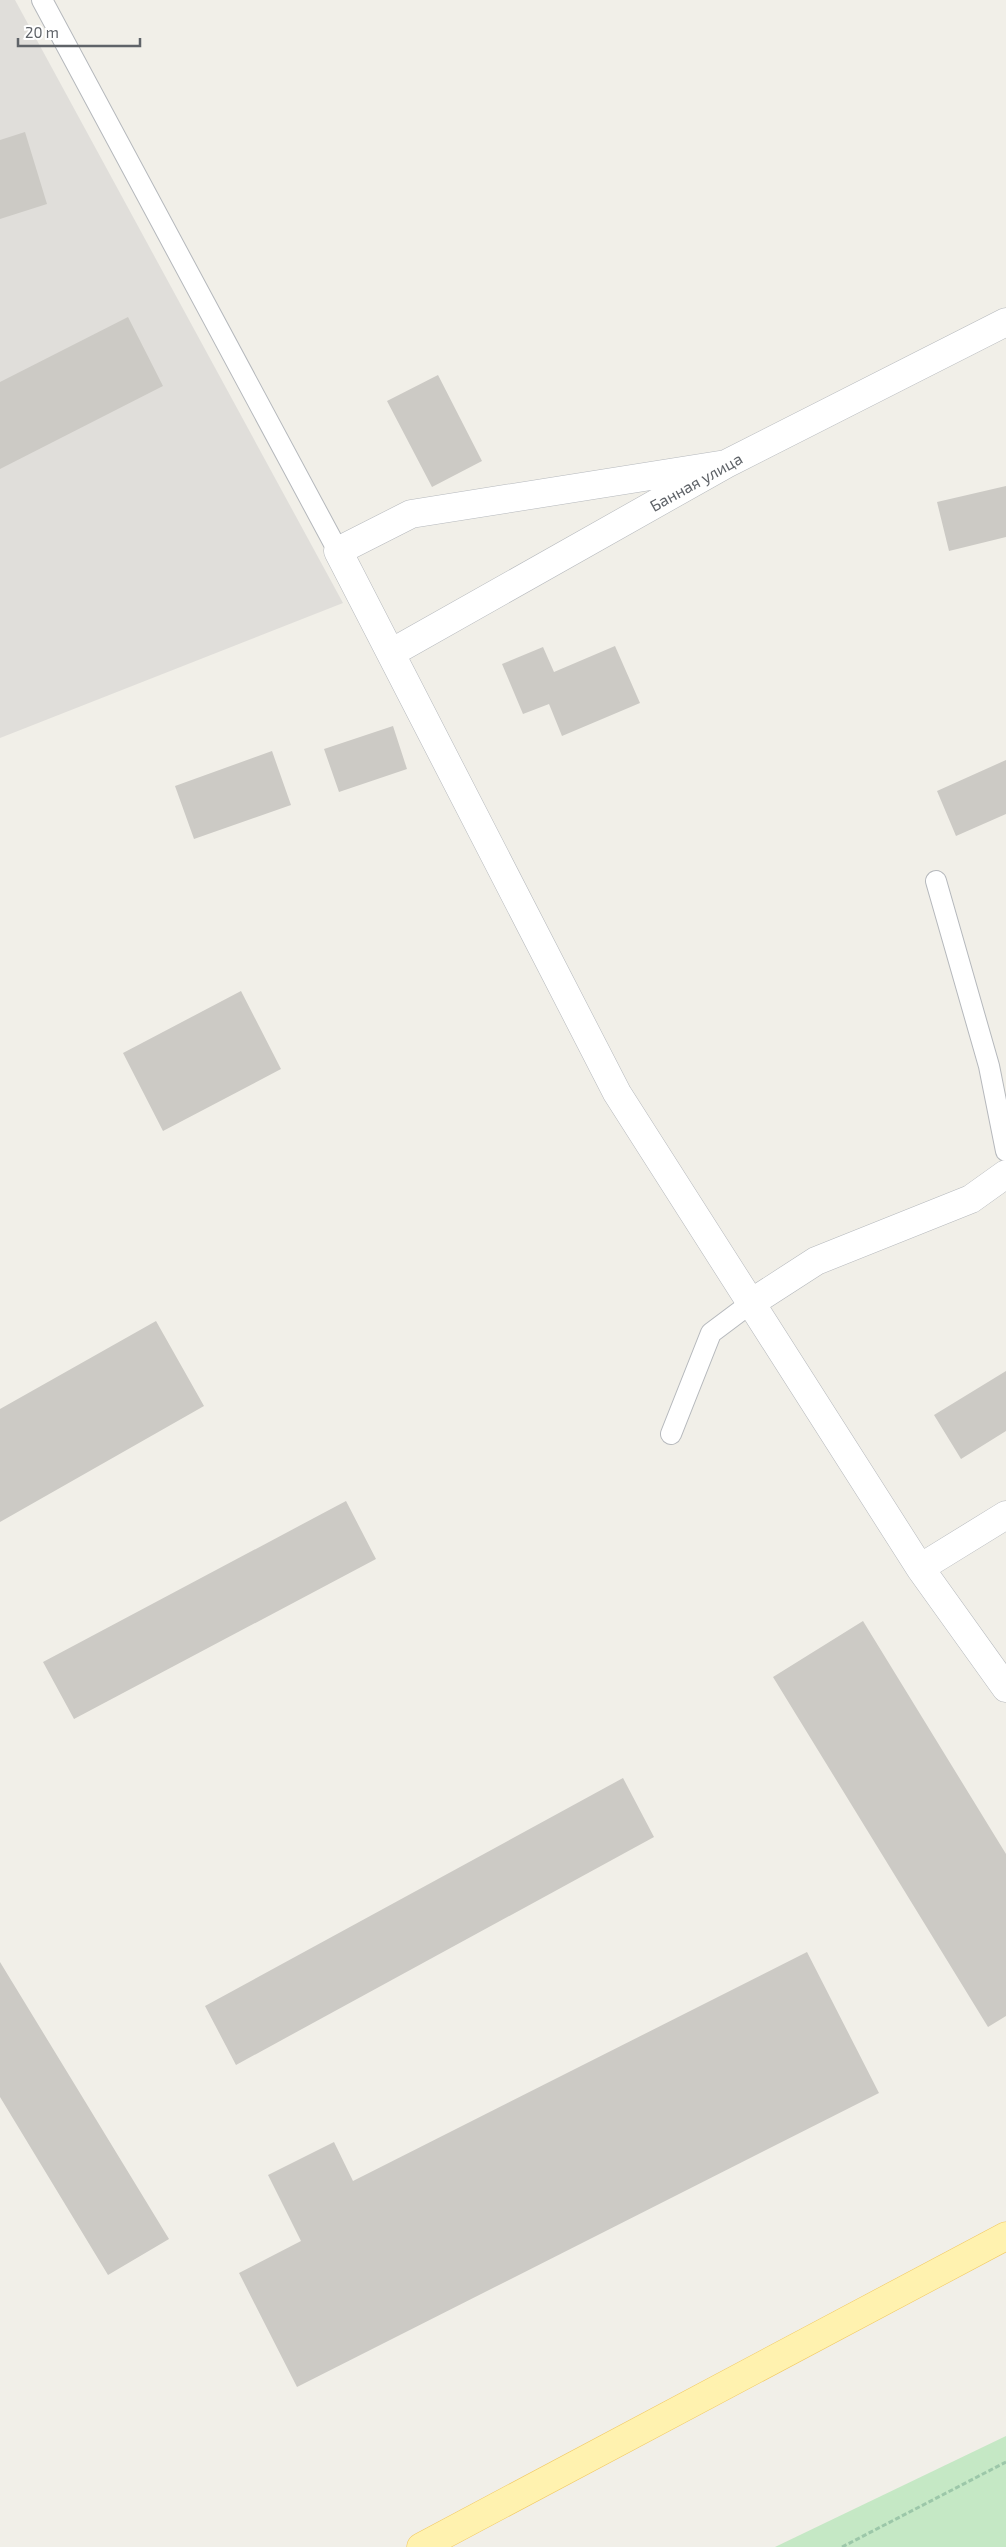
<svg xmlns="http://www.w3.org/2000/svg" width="1006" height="2547" font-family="'Exo 2',sans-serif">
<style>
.industrial{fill:#e0deda}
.green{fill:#c5e8c5}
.building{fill:#cccac5}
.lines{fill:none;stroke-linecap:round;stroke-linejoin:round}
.lane-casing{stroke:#b5b8bc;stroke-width:22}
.street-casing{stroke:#b5b8bc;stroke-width:29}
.primary-casing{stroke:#f2c960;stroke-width:29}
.path{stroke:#9cc7a9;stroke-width:3;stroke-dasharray:5 2.5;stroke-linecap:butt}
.lane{stroke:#fff;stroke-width:20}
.street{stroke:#fff;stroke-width:28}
.primary{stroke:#fff2af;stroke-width:28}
.labels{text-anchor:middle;stroke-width:5;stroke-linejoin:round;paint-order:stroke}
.street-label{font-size:16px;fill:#5f6368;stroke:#fff}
</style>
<rect width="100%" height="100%" fill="#f1efe8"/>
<path class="industrial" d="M0 0H15L343 603 0 738Z"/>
<path class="green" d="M1006 2436V2547H775Z"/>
<path class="building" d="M25 132 47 204 0 219V140Z
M128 317 163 386 0 469V382Z
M438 375 482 461 432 487 387 401Z
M1006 486V537L949 551 937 502Z
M615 646 640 703 562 736 549 704 523 714 502 664 543 647 554 672Z
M393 726 407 769 339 792 324 749Z
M272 751 291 805 194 839 175 786Z
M1006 760V814L956 836 937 791Z
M241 991 281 1069 163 1131 123 1053Z
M156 1321 204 1406 0 1522V1409Z
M1006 1371V1431L961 1459 934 1415Z
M346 1501 376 1559 74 1719 43 1662Z
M863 1621 1006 1854V2016L988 2027 773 1677Z
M623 1778 654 1837 236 2065 205 2006Z
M807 1952 879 2093 297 2387 239 2273 301 2241 268 2175 334 2142 353 2181Z
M0 1962 169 2239 108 2275 0 2097Z"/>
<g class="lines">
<g class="lane-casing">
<path id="lane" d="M42 0 338 551
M936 881 989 1066 1006 1151
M671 1434 711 1333 751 1303"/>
</g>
<g class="street-casing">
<path id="street" d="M726 464 411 514 338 551 617 1093 920 1568 1006 1688
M391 653 726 464 1006 322
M751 1303 816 1261 971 1199 1006 1174
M920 1568 1006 1515"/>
</g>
<g class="primary-casing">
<path id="primary" d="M421 2547 1006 2236"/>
</g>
<path class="path" d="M842 2547 1006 2462"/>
<use href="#lane" class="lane"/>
<use href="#street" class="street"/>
<use href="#primary" class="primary"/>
</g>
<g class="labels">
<g class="street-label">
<text transform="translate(696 482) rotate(-29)" y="6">Банная улица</text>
</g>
</g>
<path d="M18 38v8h122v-8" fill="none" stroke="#5f6368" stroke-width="2.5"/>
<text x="25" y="38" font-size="15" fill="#5f6368" stroke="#ffffff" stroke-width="4" paint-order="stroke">20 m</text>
</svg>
